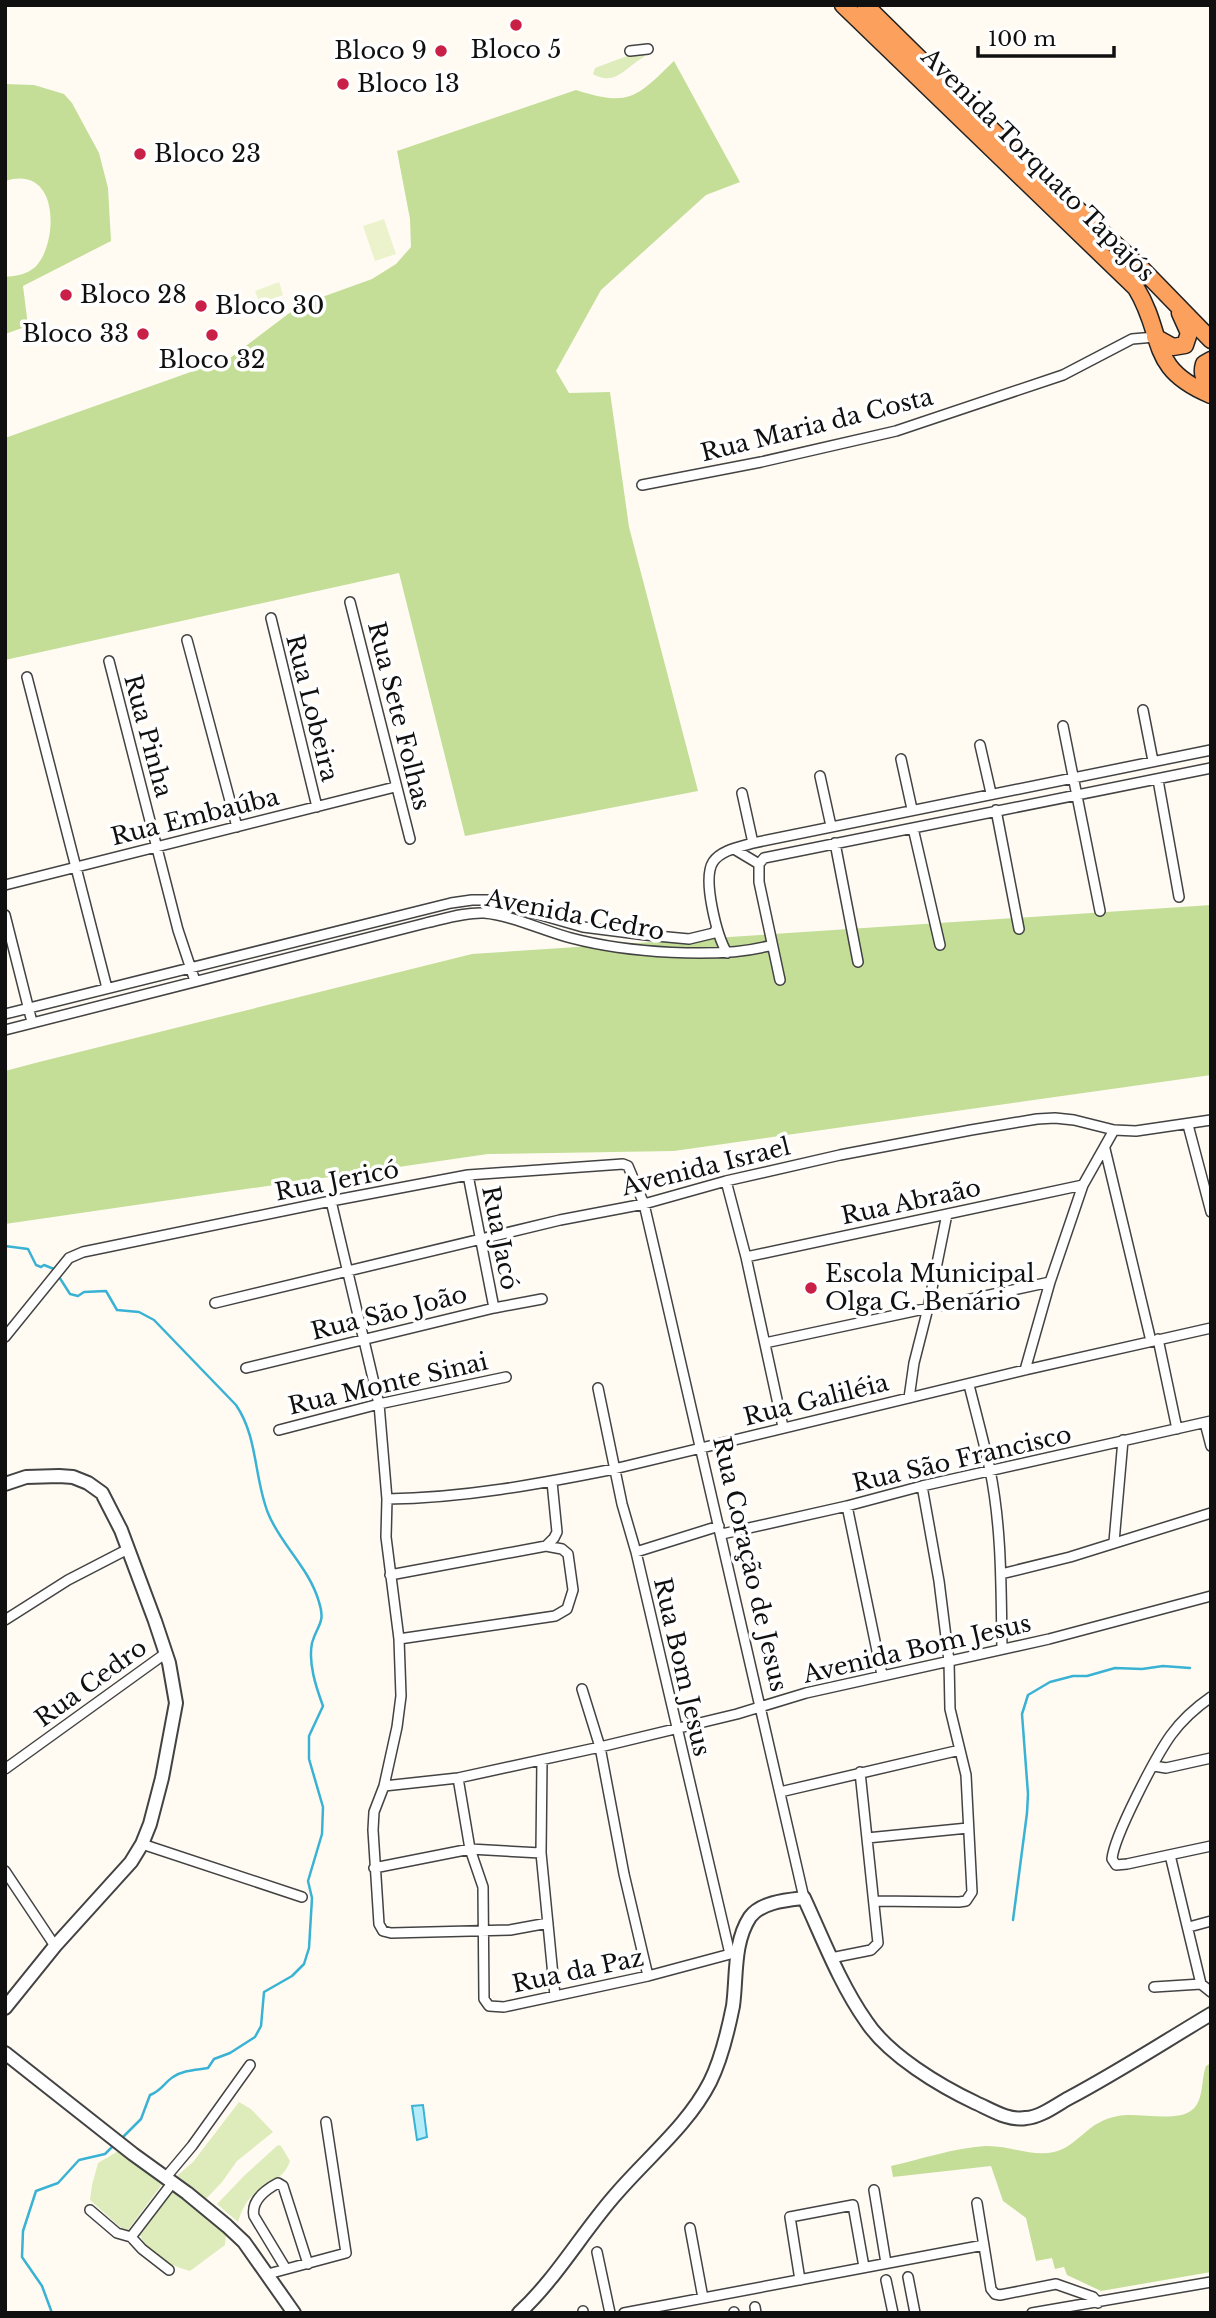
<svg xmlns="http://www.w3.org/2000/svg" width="1216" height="2318" font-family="'Libre Baskerville',serif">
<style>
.green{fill:#ddecba}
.forest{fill:#c4de98}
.pitch{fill:#ecf3cc}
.water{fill:#b5ecf9;stroke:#39b2d4;stroke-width:2}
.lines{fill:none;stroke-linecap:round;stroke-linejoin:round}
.stream{stroke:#39b2d4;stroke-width:2.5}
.minor-casing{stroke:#434343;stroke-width:12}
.tertiary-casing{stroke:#434343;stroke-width:16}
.trunk-casing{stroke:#212121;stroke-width:19}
.minor{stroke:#fff;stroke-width:9}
.tertiary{stroke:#fff;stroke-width:12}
.trunk{stroke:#fca05d;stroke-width:16}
.poi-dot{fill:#c82046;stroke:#fff;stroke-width:2.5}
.labels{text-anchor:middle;stroke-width:7;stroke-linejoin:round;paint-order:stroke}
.poi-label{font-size:24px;fill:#101010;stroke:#fff;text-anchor:start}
.street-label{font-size:24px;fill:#101010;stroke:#fff}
</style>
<rect width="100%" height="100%" fill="#fffbf3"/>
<path class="green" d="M635 53H644V57C626 67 615 87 593 74L595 68Z
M239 2102 251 2109 273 2132 237 2161 222 2182 205 2200 196 2190 177 2176 193 2162Z
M278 2145 281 2146 290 2161C282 2183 266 2181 252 2196 245 2203 241 2212 238 2222L217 2204 245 2175Z
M120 2150 163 2183 128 2230 121 2228 90 2200 92 2185 98 2163Z
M174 2190C191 2205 211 2217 226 2234L225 2245 190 2271C169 2265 149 2256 140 2235Z"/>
<path class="forest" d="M674 61 740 182 706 195 601 290 556 371 569 393 610 392 629 527 698 791 465 836 399 573 5 660V438L230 358 300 305 372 279 396 264 411 247 410 219 397 151 576 90C629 107 636 98 674 61Z
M5 84 34 85 64 94 72 103 99 153 108 188 111 241 23 286 28 326 5 334V277C14 276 24 275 31 270 57 256 65 162 5 181Z
M1211 905V1075L674 1151 488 1154 5 1224V1071L39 1062 472 954Z
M1211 2063V2272L1101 2291 1067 2275 1064 2267 1055 2269 1052 2258 1036 2261 1026 2218 1003 2201 991 2166 893 2177 891 2166C922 2159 954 2148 985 2146 1009 2145 1031 2157 1054 2152 1079 2146 1087 2121 1118 2116 1138 2112 1176 2123 1192 2110 1204 2101 1201 2079 1206 2066Z"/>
<path class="pitch" d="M384 219 396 254 375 261 363 226Z
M279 282 283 295 260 304 255 291Z"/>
<path class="water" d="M423 2105 427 2137 417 2140 412 2106Z"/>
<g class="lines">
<path class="stream" d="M5 1246 28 1249 36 1265 41 1267 44 1265 54 1269 70 1294 78 1296 84 1292 106 1291 117 1310 139 1312 154 1320 236 1405C258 1437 254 1478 268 1513 280 1544 309 1567 319 1602 326 1623 317 1625 312 1643 308 1663 316 1687 323 1706L309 1736V1759L323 1807 322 1834 308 1881 312 1898 309 1948 304 1964 292 1976 264 1992 261 2026 255 2037 230 2053 214 2059 208 2068C196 2070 183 2070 173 2077 164 2083 161 2091 150 2095L141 2119 120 2140
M1013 1920 1027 1813 1028 1794 1022 1714 1028 1695 1050 1682 1073 1676H1087L1115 1668 1142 1669 1163 1666 1190 1668
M52 2313 42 2286 22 2257 23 2231 36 2191 58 2183 79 2160 105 2154 115 2144"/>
<g class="minor-casing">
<path id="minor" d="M630 51 648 49
M642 485 761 462 896 431 1063 375 1132 339 1155 337
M350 602 410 839
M271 618 317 807
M187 640 237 827
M109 661 178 930 195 981
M27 677 107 988
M1143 710 1153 761
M1063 726 1100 911
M980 745 991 793
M901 759 912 809
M820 776 831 826
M1158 780 1179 897
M742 793 753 843
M996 810 1019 929
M913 828 940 945
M835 843 858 962
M734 849 759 864
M5 885 395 787
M5 915 32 1022
M727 953C717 936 702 879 713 862 721 850 740 847 753 843L1211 750
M780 980 759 882V864L764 858 1211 768
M5 1014 451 903 472 900H489L583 927 646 935 689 939 714 933 716 929
M5 1030 426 923C444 919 465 912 484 913 511 915 544 931 571 938 624 952 719 960 772 945
M1188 1125 1211 1212
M1105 1149 1151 1341
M468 1175 494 1308
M726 1181 746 1257 783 1427
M331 1201 379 1404 387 1499 386 1537 399 1639 401 1696 397 1727 384 1786 374 1812 373 1830 379 1924 383 1931 391 1933 510 1930 548 1923
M746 1257 1083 1185
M215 1303 560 1220 644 1204 726 1181 840 1155 971 1130 1037 1119 1055 1118 1074 1120 1114 1130 1136 1131 1211 1120
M5 1337 69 1258 83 1252 331 1201 468 1175 623 1164 628 1166 644 1204 661 1277 804 1898
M1158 1339 1177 1429
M765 1343 1050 1282
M246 1368 494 1308 542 1299
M1025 1370 1050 1282 1083 1185 1114 1130
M969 1385C976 1413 984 1442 990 1470 1002 1529 1001 1590 1002 1649
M598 1388 622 1504 636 1552 730 1954
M909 1398 914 1363 928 1308 947 1214
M1205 1423 1211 1446
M279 1430 379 1404 506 1377
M387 1499C464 1498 539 1484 614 1469L1025 1370 1211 1328
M847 1506 882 1675
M722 1534 847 1506 922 1486 1211 1421
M1114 1542 1123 1440
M636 1552 719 1526
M1001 1574 1070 1557 1211 1513
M390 1575 546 1546 554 1538 557 1532 552 1482
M5 1620 68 1580 128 1549
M399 1639 555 1616 567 1609 573 1590 568 1554 562 1549 546 1546
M582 1689 600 1747 624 1874 648 1976
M1211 1697C1195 1708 1182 1720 1171 1735 1156 1756 1114 1836 1112 1859L1116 1865 1127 1864 1211 1846
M542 1760 541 1853 555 1996
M1154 1766 1166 1768 1211 1758
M5 1769 166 1653
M458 1778 470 1849 483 1887 484 1999 489 2006 504 2007 648 1976 734 1953
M384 1786 458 1778 600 1747 737 1714 806 1693 1049 1639 1211 1596
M780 1792 960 1750
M867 1838 968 1828
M142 1844 302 1897
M1170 1855 1201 1984 1211 1992
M374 1868 470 1849 541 1853
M5 1871 55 1946
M874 1901 959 1902 966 1901 972 1892 966 1775 950 1709 949 1661 939 1581 922 1486
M1189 1927 1211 1921
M831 1958 871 1950 878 1943 860 1772
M1154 1987 1201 1984
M166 2177 192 2146 250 2065
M874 2190 886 2263
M977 2203 991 2289 995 2294 1000 2295 1056 2284 1093 2297 1098 2303
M90 2210 117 2233 131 2237 142 2249 169 2270
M690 2228 703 2298
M131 2237 173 2182
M597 2252 610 2313
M286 2269 254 2216C251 2201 265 2190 278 2183L283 2186 308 2264
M268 2274 346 2253 326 2122
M908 2277 915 2313
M800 2280 790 2217 853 2205 864 2267
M886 2280 893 2313
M755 2307 756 2313
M583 2311V2313
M734 2312V2313
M624 2313 984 2245
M1032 2313 1211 2282"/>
</g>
<g class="tertiary-casing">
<path id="tertiary" d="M5 1484 26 1477 59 1476 73 1477 88 1483 102 1493 121 1530 155 1621 169 1663 176 1703 162 1778 150 1824 142 1844 131 1862 55 1946 5 2008
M5 2053 133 2154 187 2193 227 2226 244 2242 294 2313
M519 2313C557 2278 583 2231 617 2193 648 2157 688 2125 710 2082 721 2060 728 2031 733 2006 737 1977 733 1943 750 1917 761 1902 787 1900 804 1898 823 1939 840 1984 866 2021 888 2055 940 2086 976 2103 992 2110 1008 2121 1026 2118 1041 2117 1056 2105 1069 2098 1118 2072 1164 2042 1211 2014"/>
</g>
<g class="trunk-casing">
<path id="trunk" d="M843 5 1136 288C1166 337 1146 368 1211 395
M865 5 998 136 1142 269 1211 340
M1155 337 1173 347 1185 345 1189 333 1180 313
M1211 360 1204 364C1201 374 1204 379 1211 386"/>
</g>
<use href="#minor" class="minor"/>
<use href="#tertiary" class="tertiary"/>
<use href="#trunk" class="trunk"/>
</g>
<g class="poi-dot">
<circle cx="516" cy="25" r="7"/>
<circle cx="441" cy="51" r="7"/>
<circle cx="343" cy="84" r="7"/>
<circle cx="140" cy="154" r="7"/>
<circle cx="66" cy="295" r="7"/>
<circle cx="201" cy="306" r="7"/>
<circle cx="143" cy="334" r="7"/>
<circle cx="212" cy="335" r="7"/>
<circle cx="811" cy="1288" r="7"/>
</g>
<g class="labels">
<g class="poi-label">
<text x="516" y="58" text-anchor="middle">Bloco 5</text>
<text x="427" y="59" text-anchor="end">Bloco 9</text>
<text x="357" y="92">Bloco 13</text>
<text x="154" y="162">Bloco 23</text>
<text x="80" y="303">Bloco 28</text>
<text x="215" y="314">Bloco 30</text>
<text x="129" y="342" text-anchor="end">Bloco 33</text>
<text x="212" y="368" text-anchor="middle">Bloco 32</text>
<text x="825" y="1282">Escola Municipal<tspan x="825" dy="28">Olga G. Benário</tspan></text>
</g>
<g class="street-label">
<text transform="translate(1038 165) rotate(45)" y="8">Avenida Torquato Tapajós</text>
<text transform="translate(817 425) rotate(-14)" y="8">Rua Maria da Costa</text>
<text transform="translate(312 708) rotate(76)" y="8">Rua Lobeira</text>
<text transform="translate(399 716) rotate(76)" y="8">Rua Sete Folhas</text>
<text transform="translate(148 736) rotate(75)" y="8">Rua Pinha</text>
<text transform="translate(195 817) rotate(-14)" y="8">Rua Embaúba</text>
<text transform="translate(575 915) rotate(11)" y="8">Avenida Cedro</text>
<text transform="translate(706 1167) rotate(-14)" y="8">Avenida Israel</text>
<text transform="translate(337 1181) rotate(-11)" y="8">Rua Jericó</text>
<text transform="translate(911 1202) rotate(-12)" y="8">Rua Abraão</text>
<text transform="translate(500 1238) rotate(79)" y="8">Rua Jacó</text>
<text transform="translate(389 1313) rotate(-14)" y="8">Rua São João</text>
<text transform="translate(388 1384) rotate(-13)" y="8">Rua Monte Sinai</text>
<text transform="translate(816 1400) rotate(-14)" y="8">Rua Galiléia</text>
<text transform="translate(962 1459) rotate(-13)" y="8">Rua São Francisco</text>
<text transform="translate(750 1564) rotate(77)" y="8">Rua Coração de Jesus</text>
<text transform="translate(917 1649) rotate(-13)" y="8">Avenida Bom Jesus</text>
<text transform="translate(682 1667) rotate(77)" y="8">Rua Bom Jesus</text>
<text transform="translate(91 1683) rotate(-36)" y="8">Rua Cedro</text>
<text transform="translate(578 1971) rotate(-12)" y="8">Rua da Paz</text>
</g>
</g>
<rect width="1216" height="2318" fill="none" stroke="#101010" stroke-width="14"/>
<path d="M978 46v10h136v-10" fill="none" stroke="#101010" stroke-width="3.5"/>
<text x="988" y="46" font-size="21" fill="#101010" stroke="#ffffff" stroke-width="5" paint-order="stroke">100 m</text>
</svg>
